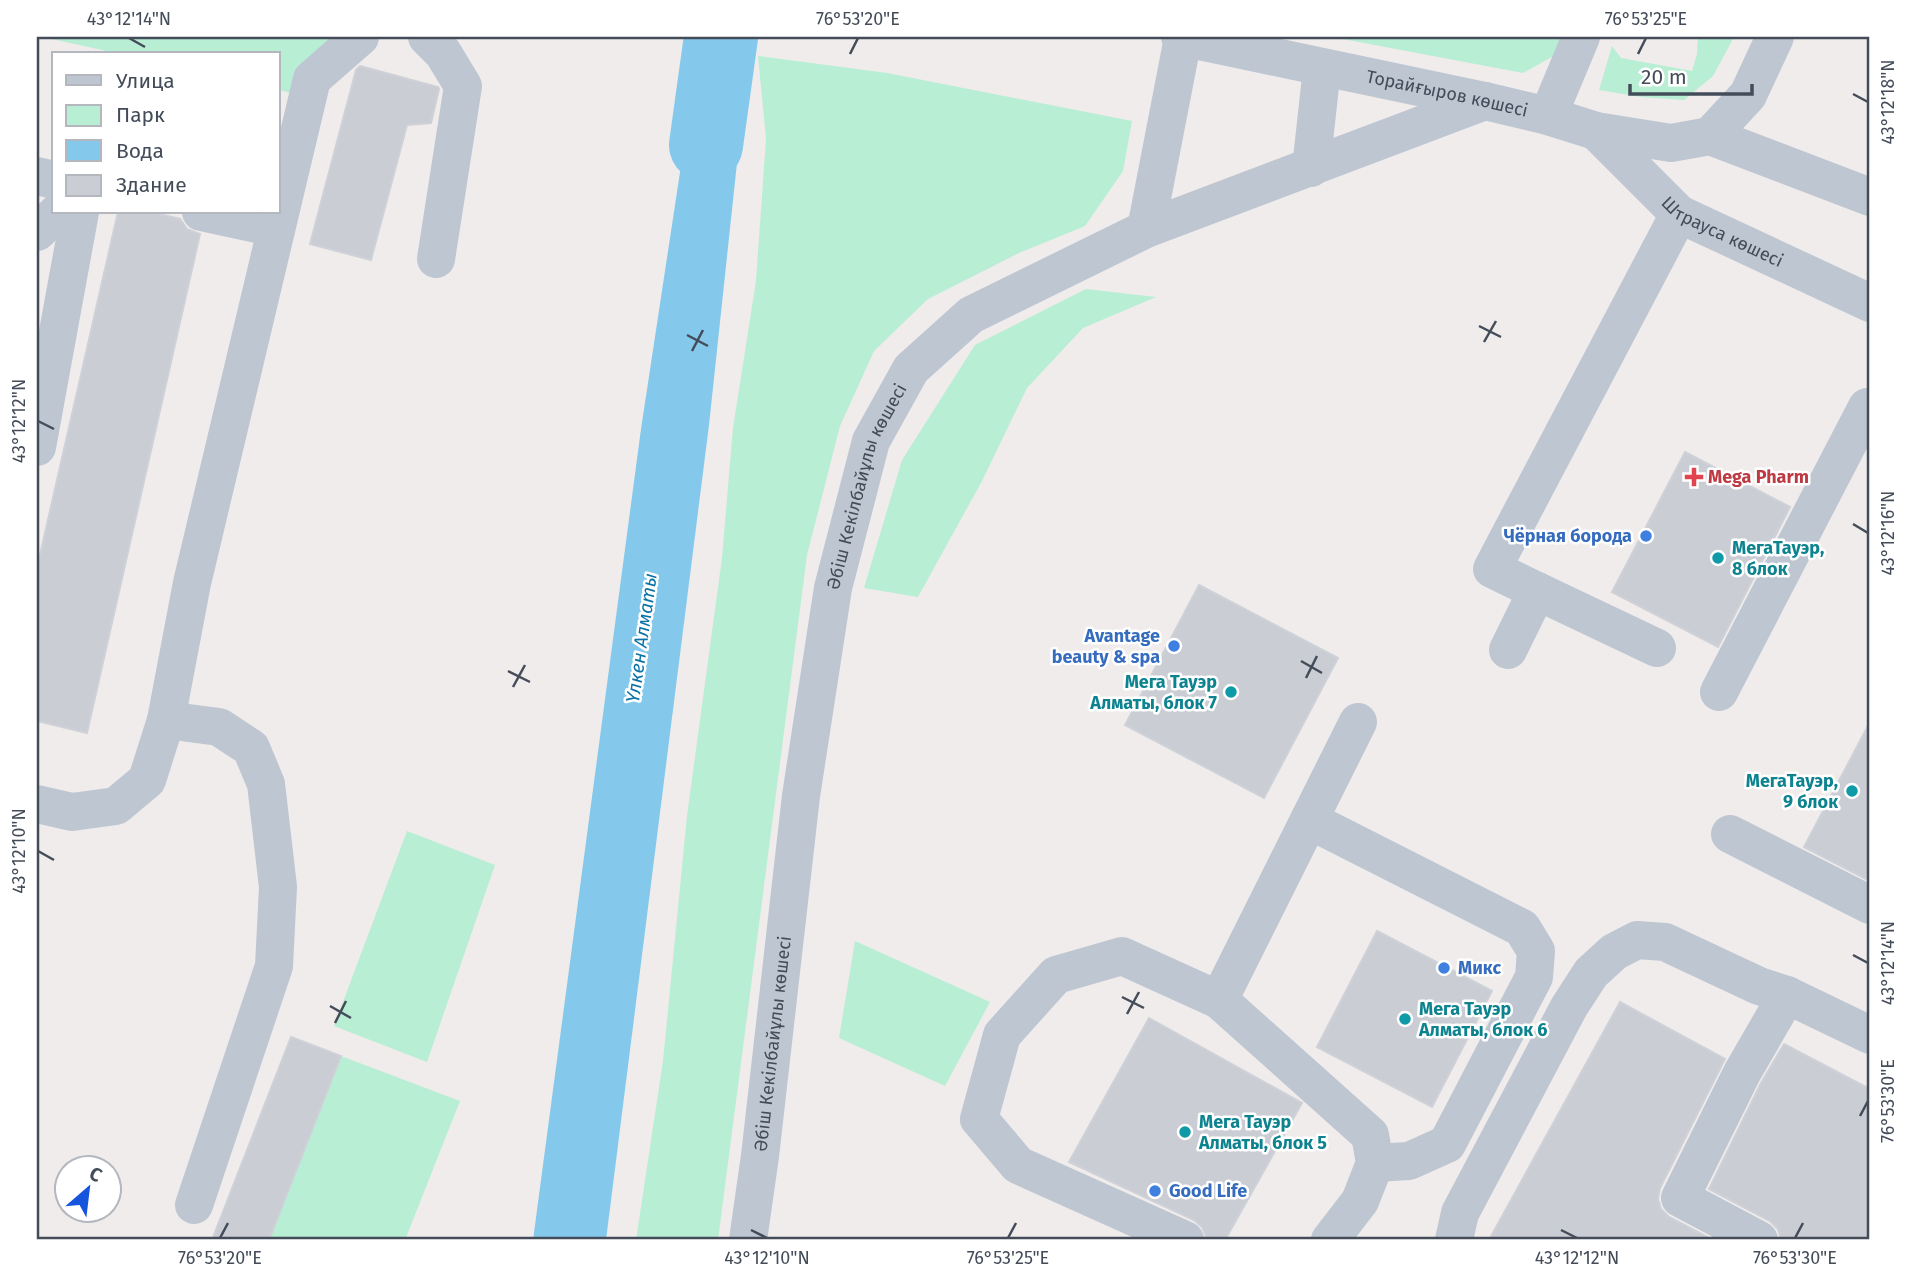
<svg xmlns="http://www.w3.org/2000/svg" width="1907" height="1277" font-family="'Fira Sans',sans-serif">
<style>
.green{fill:#b8eed4}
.water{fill:#84c9ec}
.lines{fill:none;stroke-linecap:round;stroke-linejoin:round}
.river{stroke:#84c9ec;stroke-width:74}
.building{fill:#cbcdd4;stroke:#cfd1d8;stroke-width:2}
.minor{stroke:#bec6d2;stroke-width:38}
.ticks{fill:none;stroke:#444c59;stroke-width:2.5}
.health-dot{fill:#e0444e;stroke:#fff;stroke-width:2.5}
.shop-dot{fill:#3f7fe0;stroke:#fff;stroke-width:2.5}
.culture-dot{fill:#0f9aa8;stroke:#fff;stroke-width:2.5}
.labels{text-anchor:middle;stroke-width:5;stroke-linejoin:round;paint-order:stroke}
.street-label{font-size:18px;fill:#444c59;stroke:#fff}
.health-label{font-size:18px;font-weight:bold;fill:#be3a42;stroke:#fff;text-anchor:start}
.shop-label{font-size:18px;font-weight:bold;fill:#366cbe;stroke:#fff;text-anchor:end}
.culture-label{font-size:18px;font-weight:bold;fill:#0d838f;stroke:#fff;text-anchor:start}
.water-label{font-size:19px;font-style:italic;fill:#0a72a6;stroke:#fff}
.neatline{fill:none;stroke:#444c59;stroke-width:2.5}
.ticks-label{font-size:18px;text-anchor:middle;fill:#444c59}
</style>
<rect width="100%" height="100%" fill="#efeceb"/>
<path class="green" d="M43 37H335L291 93 278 90V54H120Z
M1348 37H1564L1559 53 1523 73 1343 39Z
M1698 37H1734L1713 76 1684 100 1641 97 1599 90 1612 46 1621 58 1692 71 1697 54Z
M758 56 887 73 1132 121 1123 171 1085 226 1019 253 928 299 874 351 840 426 807 555 718 1240H636L663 1061 687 816 722 558 733 428 756 281 766 139Z
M1086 289 1156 297 1083 328 1027 388 982 481 918 597 864 588 902 460 975 345Z
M407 831 495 865 427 1062 334 1026Z
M855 941 990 1002 945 1086 839 1038Z
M341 1056 460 1101 405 1240H269Z"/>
<path class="water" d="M720 44 745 88 709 425 606 1240H533L641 429 694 80Z"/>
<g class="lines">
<path class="river" d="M706 145 721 37"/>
</g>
<path class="building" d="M360 66 438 87 439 89 431 123 407 125 371 260 310 244 356 70Z
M118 212H151L180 219 187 229 200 234 87 733 37 721V568Z
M1685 452 1790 507 1718 647 1612 592Z
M1199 585 1338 658 1264 798 1125 725Z
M1870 722V881L1804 847Z
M1377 931 1492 991 1432 1107 1317 1047Z
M1620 1002 1725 1059 1660 1188 1658 1199 1661 1209 1669 1217 1713 1240H1489Z
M1149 1018 1302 1103 1225 1240H1210L1207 1239 1202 1227 1194 1220 1069 1162Z
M291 1037 341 1056 269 1240H212Z
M1784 1044 1870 1089V1240H1781L1778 1229 1770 1221 1709 1189 1761 1083Z"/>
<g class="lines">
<g class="minor">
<path d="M427 37 443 53 463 86 436 259"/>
<path id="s1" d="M1180 37 1485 101 1548 116 1596 131 1671 143 1710 136"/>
<path d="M1548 116 1581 37"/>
<path id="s2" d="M1596 131 1679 214 1870 303"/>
<path d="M1710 136 1870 197"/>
<path d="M1710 136 1748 95 1775 37"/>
<path d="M1311 168 1322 68"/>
<path d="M37 176 54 180"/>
<path d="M201 212 276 228"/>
<path d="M1146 229 1183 38"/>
<path d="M37 232 58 212"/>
<path d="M37 447 80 212"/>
<path d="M1537 591 1657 648"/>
<path d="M1508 650 1537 591 1492 569 1679 214"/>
<path d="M1719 692 1867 407"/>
<path d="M166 720 219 727 251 748 266 784 278 887 274 966 194 1205"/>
<path d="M37 804 72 812 116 806 147 780 166 720 192 583 312 79 360 37"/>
<path d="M1309 820 1522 928 1536 951 1534 977 1447 1144 1409 1161 1375 1163"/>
<path d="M1730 834 1870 905"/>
<path id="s3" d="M748 1240 760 1156 801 796 833 588 871 441 911 369 971 315 1146 229 1485 101"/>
<path d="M1185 1240 1018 1165 979 1119 1002 1035 1056 975 1122 956 1219 1000"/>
<path d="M1330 1240 1360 1201 1375 1163 1370 1135 1219 1000 1358 722"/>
<path d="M1454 1240 1460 1213 1569 1007 1591 973 1614 952 1637 940 1665 942 1759 986 1787 995 1870 1035"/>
<path d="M1759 1240 1680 1198 1742 1073 1787 995"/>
</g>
</g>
<path class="ticks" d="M129 38 145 47M850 54 858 38M1638 54 1646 38M1853 94 1868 102M1479 326 1501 337M687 335 708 346M1484 342 1496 321M692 351 703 330M38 421 54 429M1853 524 1868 533M1301 661 1322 673M508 671 530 682M1306 678 1317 656M513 687 525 665M38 851 54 860M1853 955 1868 963M1122 997 1144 1008M330 1006 351 1018M1127 1014 1139 992M335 1023 346 1001M1860 1116 1868 1101M751 1230 767 1238M1561 1230 1577 1238M220 1238 228 1223M1008 1238 1016 1223M1795 1238 1803 1223"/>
<path class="health-dot" d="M1690.5 466.5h7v7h7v7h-7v7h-7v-7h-7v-7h7z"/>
<g class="shop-dot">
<circle cx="1646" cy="536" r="7"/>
<circle cx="1174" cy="646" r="7"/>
<circle cx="1444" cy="968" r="7"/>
<circle cx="1155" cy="1191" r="7"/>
</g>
<g class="culture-dot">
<circle cx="1718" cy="558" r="7"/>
<circle cx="1231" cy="692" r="7"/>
<circle cx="1852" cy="791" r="7"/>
<circle cx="1405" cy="1019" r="7"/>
<circle cx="1185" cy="1132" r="7"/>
</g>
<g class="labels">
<g class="street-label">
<text dy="6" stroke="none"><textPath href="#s1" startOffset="273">Торайғыров көшесі</textPath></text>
<text dy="6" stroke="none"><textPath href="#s2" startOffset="164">Штрауса көшесі</textPath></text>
<text dy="6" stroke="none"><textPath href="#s3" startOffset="765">Әбіш Кекілбайұлы көшесі</textPath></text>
<text dy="6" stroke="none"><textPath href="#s3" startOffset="198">Әбіш Кекілбайұлы көшесі</textPath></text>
</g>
<g class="health-label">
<text x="1708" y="483">Mega Pharm</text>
</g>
<g class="shop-label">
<text x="1632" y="542">Чёрная борода</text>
<text x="1160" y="642">Avantage<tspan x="1160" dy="21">beauty &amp; spa</tspan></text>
<text x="1458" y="974" text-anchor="start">Микс</text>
<text x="1169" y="1197" text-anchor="start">Good Life</text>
</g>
<g class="culture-label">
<text x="1732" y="554">МегаТауэр,<tspan x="1732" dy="21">8 блок</tspan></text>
<text x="1217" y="688" text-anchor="end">Мега Тауэр<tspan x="1217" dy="21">Алматы, блок 7</tspan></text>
<text x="1838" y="787" text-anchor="end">МегаТауэр,<tspan x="1838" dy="21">9 блок</tspan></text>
<text x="1419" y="1015">Мега Тауэр<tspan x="1419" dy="21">Алматы, блок 6</tspan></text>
<text x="1199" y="1128">Мега Тауэр<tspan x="1199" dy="21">Алматы, блок 5</tspan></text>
</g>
<g class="water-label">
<text transform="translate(641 638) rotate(-82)" y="7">Үлкен Алматы</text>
</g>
</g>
<rect width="1907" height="1277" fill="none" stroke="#ffffff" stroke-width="77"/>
<rect x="52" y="52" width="228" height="161" fill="#ffffff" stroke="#b4b7bd" stroke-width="2"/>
<rect x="66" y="75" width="35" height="10" fill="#bec6d2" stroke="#b4b7bd" stroke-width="2"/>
<text x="116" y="88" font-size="21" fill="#444c59">Улица</text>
<rect x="66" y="105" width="35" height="21" fill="#b8eed4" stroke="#b4b7bd" stroke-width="2"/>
<text x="116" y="122" font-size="21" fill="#444c59">Парк</text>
<rect x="66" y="140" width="35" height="21" fill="#84c9ec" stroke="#b4b7bd" stroke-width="2"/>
<text x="116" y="158" font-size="21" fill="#444c59">Вода</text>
<rect x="66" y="175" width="35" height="21" fill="#cbcdd4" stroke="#b4b7bd" stroke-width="2"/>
<text x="116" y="192" font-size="21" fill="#444c59">Здание</text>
<g transform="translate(88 1189) rotate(28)"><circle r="33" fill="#ffffff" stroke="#b4b7bd" stroke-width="2"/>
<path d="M0-5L12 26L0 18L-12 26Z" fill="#1754de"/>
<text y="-10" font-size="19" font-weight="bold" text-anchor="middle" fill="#444c59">С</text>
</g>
<path d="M1630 84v10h122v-10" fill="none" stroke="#444c59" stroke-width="3.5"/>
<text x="1641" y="84" font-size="21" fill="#444c59" stroke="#ffffff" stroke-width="5" paint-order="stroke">20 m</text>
<rect x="38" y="38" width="1830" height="1200" class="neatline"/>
<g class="ticks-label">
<text x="129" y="25">43°12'14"N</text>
<text x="858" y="25">76°53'20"E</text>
<text x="1646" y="25">76°53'25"E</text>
<text transform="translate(1888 102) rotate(-90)" y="6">43°12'18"N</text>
<text transform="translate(19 421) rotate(-90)" y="6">43°12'12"N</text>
<text transform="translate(1888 533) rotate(-90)" y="6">43°12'16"N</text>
<text transform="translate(19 851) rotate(-90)" y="6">43°12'10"N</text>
<text transform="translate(1888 963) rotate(-90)" y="6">43°12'14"N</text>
<text transform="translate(1888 1101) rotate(-90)" y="6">76°53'30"E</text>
<text x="220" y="1264">76°53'20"E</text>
<text x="767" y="1264">43°12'10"N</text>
<text x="1008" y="1264">76°53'25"E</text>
<text x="1577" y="1264">43°12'12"N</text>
<text x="1795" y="1264">76°53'30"E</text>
</g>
</svg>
